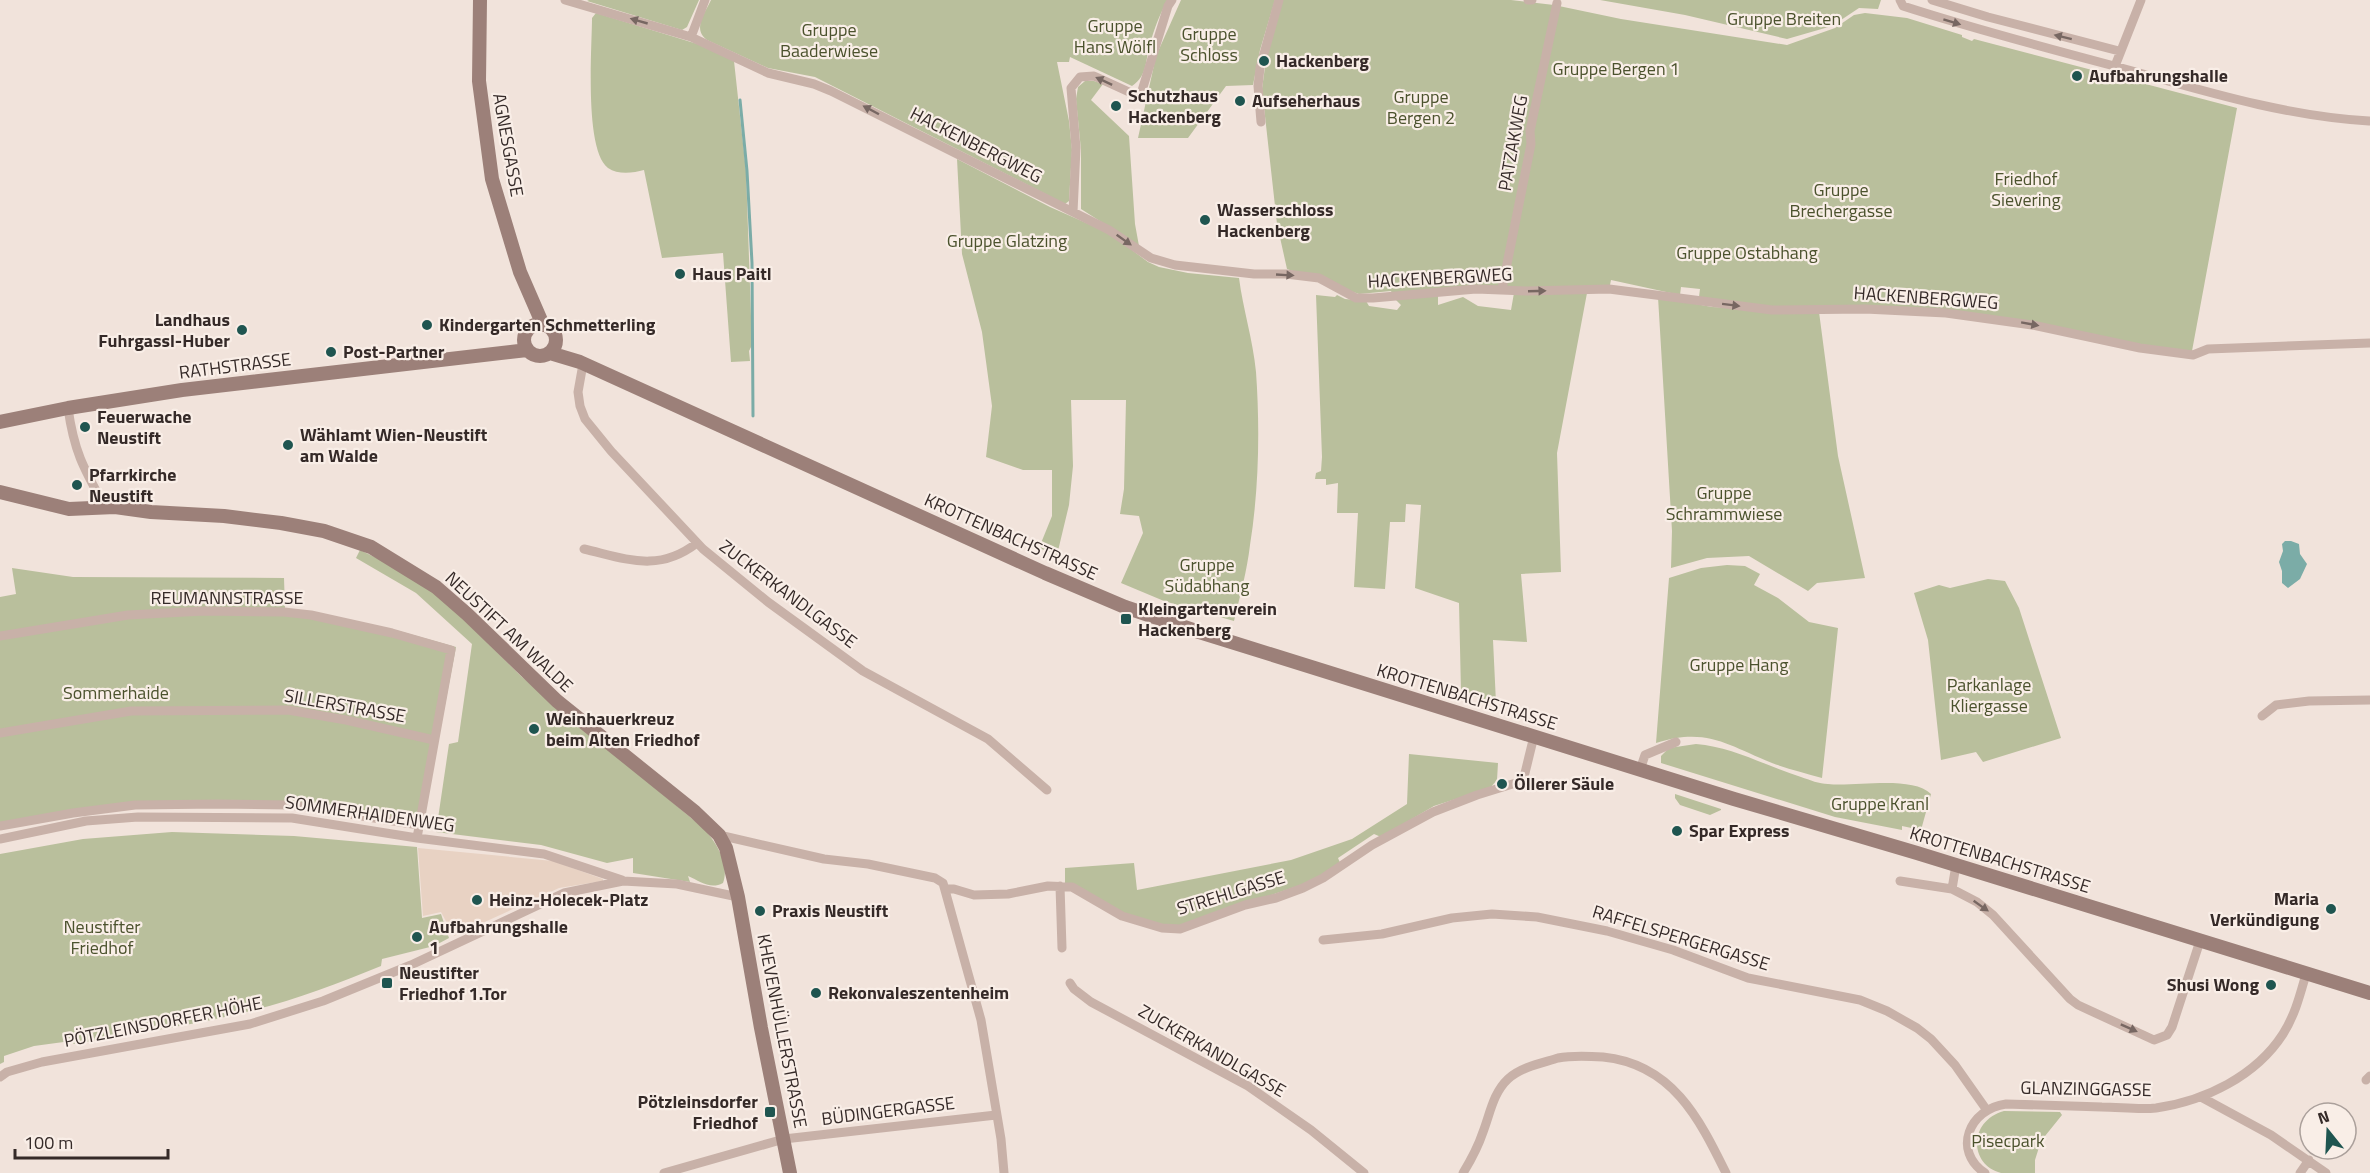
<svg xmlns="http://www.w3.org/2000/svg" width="2370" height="1173" font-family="'Titillium Web',sans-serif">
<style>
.green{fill:#b9bf9c}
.plaza{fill:#e8d2c3}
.water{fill:#7baca7}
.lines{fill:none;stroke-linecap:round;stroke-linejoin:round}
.stream{stroke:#7baca7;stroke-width:3}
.street{stroke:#c8b1a8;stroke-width:9}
.secondary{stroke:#9c8079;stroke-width:14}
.oneway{fill:#776762}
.poi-dot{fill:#1f5550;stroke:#f9eee7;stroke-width:2}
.labels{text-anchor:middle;stroke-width:4.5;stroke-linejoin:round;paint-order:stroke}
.park-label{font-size:18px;fill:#4b522d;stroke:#f9eee7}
.poi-label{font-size:18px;font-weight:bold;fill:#352a28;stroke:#f9eee7;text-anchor:start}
.street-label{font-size:18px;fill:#352a28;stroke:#f9eee7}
</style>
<rect width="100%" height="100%" fill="#f1e3db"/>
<path class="green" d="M589 0H699L687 27 682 30 587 1Z
M711 0H1168C1160 13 1154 29 1150 44 1145 61 1148 75 1132 86L1070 57 1069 62H1057L1069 121 1072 150 1069 201 1065 204 815 77 768 68 707 40C692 29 705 13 711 0Z
M1181 0H1275L1260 50 1253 85 1226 86 1188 138H1138L1156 56Z
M1282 0H1511L1554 5 1621 19 1787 45 1835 28 1854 15 1865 13 1907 18 1962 35V37L1972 41 1974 39 2237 108 2192 351 2154 347 1994 316 1777 307 1699 297 1700 289 1681 287 1680 295 1611 280 1610 285 1587 293 1557 453 1561 572 1521 574 1527 642 1493 640 1496 703 1461 692 1459 603 1415 588 1421 505 1406 504 1405 522H1390L1385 589 1354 587 1358 513H1337L1338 483 1326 485V479H1315L1316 473 1321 471 1322 457 1316 295 1335 297 1337 295 1345 299 1366 301 1369 306 1397 310 1401 305 1395 299 1438 295V305L1463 297 1478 306 1511 310 1514 293H1392L1391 291 1359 294 1287 269 1277 224 1262 89 1267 52Z
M1600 0H1881L1878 9 1859 8 1832 26 1787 39 1685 15Z
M596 13 704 46 734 61 746 171 752 345 749 351 750 361 731 362 723 253 662 258 644 170C633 173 618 175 608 168 584 150 592 48 592 18Z
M1085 81H1094L1103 84 1091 100 1129 136 1135 224 1139 246 1081 209V150L1076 99 1078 87Z
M957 159 1050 207 1109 233 1148 262 1159 267 1188 273 1239 278C1243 309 1253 340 1256 372 1260 428 1259 489 1250 545 1247 571 1240 596 1234 621L1164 601 1121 583 1143 533 1139 516 1120 514 1124 489 1126 400H1071L1073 466 1069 505 1057 555 1039 548 1052 516V470H1023L986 457 992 406 982 332 962 254Z
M1658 297 1712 307 1819 312 1838 456 1865 578 1817 583 1808 591 1749 556 1707 558 1671 568 1672 531Z
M360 550 395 567 439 595 522 677 702 827C716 841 730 864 723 883 710 890 700 881 688 876L690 882 633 873V858L607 863 541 845 436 832 449 744 458 742 472 644 416 593 356 558Z
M1727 565 1745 566 1760 574 1754 585 1778 598 1809 622 1838 628 1822 778C1805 773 1788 769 1772 763 1727 745 1707 727 1656 743L1669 578 1701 568Z
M12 568 73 577 284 578 285 609 399 631 456 647 422 826 291 807 136 806 0 828V597L16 594Z
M1988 579 2005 581 2019 608 2061 738 1983 762 1976 752 1941 760 1928 640 1914 593 1939 585 1950 588Z
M1696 744C1733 747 1766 766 1801 777 1810 780 1819 784 1828 784 1855 787 1912 775 1931 794L1921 830 1902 826V830L1897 829 1835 817 1661 763V756L1669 748Z
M1409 754 1498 763 1497 780 1490 788 1434 806 1381 837 1374 834 1338 858 1341 865 1315 880 1181 926C1138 926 1102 902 1065 883V868L1134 863 1137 890 1291 860 1352 839 1407 804Z
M1675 794 1721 809V810L1710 815 1680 805 1675 798Z
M172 832 294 836 417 847 422 918 441 914 449 938 434 946 382 959 381 966C337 984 292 1001 246 1012 190 1026 131 1034 74 1044L71 1041 34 1046 4 1056V1062L0 1064V854L83 839Z
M2004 1111 2060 1112 2062 1115 2041 1141 2035 1160V1173C2025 1173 2011 1173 2001 1173 1969 1165 1968 1121 2004 1111Z"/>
<path class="plaza" d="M418 848 553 861 603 879V881L559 888 454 936 441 912 423 916Z"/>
<path class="water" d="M2285 541H2291L2299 544 2300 554 2307 564 2300 579 2288 588 2282 583V571L2279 562 2283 551 2282 544Z"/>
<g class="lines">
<path class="stream" d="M740 100 747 171 752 263 753 416"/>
<path class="street" d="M565 0 691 37 768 73 814 84 831 91 1109 230 1151 258 1175 265 1254 274H1286L1319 278 1356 298H1373L1476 289 1527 291 1609 289 1772 310 1865 309 1946 313 2032 325 2140 348 2193 355 2208 349 2370 343
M1528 0H1532
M1900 0 1903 6C1974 29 2046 48 2118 67 2201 90 2283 116 2369 121
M1932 0 1988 17 2119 51
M691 37 705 0
M2115 66 2141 0
M1261 122 1258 86 1260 68 1279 0
M1073 212 1076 148 1071 88 1080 77 1094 76 1140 97 1168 6 1172 0
M1502 289 1531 144 1530 131 1557 3
M583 364 578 392 580 406 585 419 611 451 703 549 768 602 863 671 988 739 1047 790
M68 408C74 452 84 469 105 507
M584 549C627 559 658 573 697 543
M0 636 128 615 204 611 284 612 311 615 392 633 451 650 417 838
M2262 716 2276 705 2309 701 2370 700
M0 733 131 711 288 710 346 720 434 740
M1640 770 1645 755 1676 742
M0 826 73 813 135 805 218 804 291 805 419 825
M719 835 824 859 868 864 935 878 943 883 981 1020 1001 1139 1004 1173
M0 839 86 821 138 817 292 818 417 838 544 854 622 880
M1956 865 1952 889 1977 902 1993 915 2070 999 2078 1005 2154 1040 2167 1035 2172 1027 2200 941
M1900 881 1952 889
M1060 886 1062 948
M946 889H954L974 895 1008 894 1048 886 1072 887 1122 916 1162 928 1180 929 1245 905 1276 898 1303 888 1323 878 1372 845 1433 812 1477 795 1519 782 1525 773 1534 736
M1323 940 1382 934 1452 918 1492 914 1537 917 1607 931 1673 950 1748 978 1860 1000 1887 1011 1917 1028 1931 1039 1955 1065 1986 1109
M1070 983 1074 989 1091 1002 1248 1086 1311 1130 1364 1173
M0 1077 7 1072 42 1062 250 1024 323 1001 411 965 564 893 623 881 677 884 738 897
M2366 1080 2370 1076
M2201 1097 2271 1135 2326 1173
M664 1173 784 1139 996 1115
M1463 1173C1471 1160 1478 1147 1483 1132 1490 1114 1493 1093 1508 1079 1521 1067 1542 1063 1558 1058 1573 1055 1588 1056 1603 1057 1672 1064 1699 1118 1726 1173
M1985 1173C1952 1151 1969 1109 2006 1104 2038 1105 2070 1106 2102 1107 2119 1107 2139 1110 2156 1108 2205 1101 2256 1076 2283 1034 2295 1015 2300 995 2306 974
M2300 1173 2309 1160"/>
<path class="secondary" d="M480 0 479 81 492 179 520 272 543 325
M524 340a16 16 0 1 1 32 0a16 16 0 1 1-32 0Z
M550 353 580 362 1045 573 1125 607 1196 631 1734 799 1917 853 2370 993
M0 422 68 408 182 390 527 350
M0 492 69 509 115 507 151 512 224 516 281 523 324 531 371 547 436 587 467 614 557 701 695 812 719 835 726 848 738 897 761 1028 790 1173"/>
</g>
<defs><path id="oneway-solid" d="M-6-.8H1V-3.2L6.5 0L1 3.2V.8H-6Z" transform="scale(1.5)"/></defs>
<g class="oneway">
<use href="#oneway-solid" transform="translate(639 21) rotate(-164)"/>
<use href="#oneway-solid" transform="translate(1952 22) rotate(17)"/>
<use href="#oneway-solid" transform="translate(2063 37) rotate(-166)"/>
<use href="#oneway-solid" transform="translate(1104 81) rotate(-155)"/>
<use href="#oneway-solid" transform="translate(871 110) rotate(-152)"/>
<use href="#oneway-solid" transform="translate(1124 240) rotate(35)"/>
<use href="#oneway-solid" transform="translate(1285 275) rotate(3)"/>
<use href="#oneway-solid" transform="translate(1537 291) rotate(-2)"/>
<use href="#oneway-solid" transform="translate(1731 305) rotate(7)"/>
<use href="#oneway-solid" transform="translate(2030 324) rotate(10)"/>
<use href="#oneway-solid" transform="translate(1981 906) rotate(35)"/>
<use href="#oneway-solid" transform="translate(2129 1028) rotate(24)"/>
</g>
<g class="poi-dot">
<circle cx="1264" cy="61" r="6"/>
<circle cx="2077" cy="76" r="6"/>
<circle cx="1240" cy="101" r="6"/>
<circle cx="1116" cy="106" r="6"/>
<circle cx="1205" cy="220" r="6"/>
<circle cx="680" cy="274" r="6"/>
<circle cx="427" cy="325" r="6"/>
<circle cx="242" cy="330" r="6"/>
<circle cx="331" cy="352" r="6"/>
<circle cx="85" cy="427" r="6"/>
<circle cx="288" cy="445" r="6"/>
<circle cx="77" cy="485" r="6"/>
<rect x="1120" y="613" width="12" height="12" rx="3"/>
<circle cx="534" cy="729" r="6"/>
<circle cx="1502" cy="784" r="6"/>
<circle cx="1677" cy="831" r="6"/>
<circle cx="477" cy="900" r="6"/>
<circle cx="2331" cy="909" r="6"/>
<circle cx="760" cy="911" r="6"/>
<circle cx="417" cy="937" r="6"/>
<rect x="381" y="977" width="12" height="12" rx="3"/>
<circle cx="2271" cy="985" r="6"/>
<circle cx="816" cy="993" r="6"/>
<rect x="764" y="1106" width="12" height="12" rx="3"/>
</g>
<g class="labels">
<g class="park-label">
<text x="1784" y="25">Gruppe Breiten</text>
<text x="1115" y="32">Gruppe<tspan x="1115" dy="21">Hans Wölfl</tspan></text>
<text x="829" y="36">Gruppe<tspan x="829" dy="21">Baaderwiese</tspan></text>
<text x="1209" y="40">Gruppe<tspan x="1209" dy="21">Schloss</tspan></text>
<text x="1616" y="75">Gruppe Bergen 1</text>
<text x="1421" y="103">Gruppe<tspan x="1421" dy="21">Bergen 2</tspan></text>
<text x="2026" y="185">Friedhof<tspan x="2026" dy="21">Sievering</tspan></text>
<text x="1841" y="196">Gruppe<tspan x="1841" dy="21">Brechergasse</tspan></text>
<text x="1007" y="247">Gruppe Glatzing</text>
<text x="1747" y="259">Gruppe Ostabhang</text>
<text x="1724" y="499">Gruppe<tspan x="1724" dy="21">Schrammwiese</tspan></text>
<text x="1207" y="571">Gruppe<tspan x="1207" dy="21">Südabhang</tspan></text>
<text x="1739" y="671">Gruppe Hang</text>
<text x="1989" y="691">Parkanlage<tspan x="1989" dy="21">Kliergasse</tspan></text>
<text x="116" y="699">Sommerhaide</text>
<text x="1880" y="810">Gruppe Kranl</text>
<text x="102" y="933">Neustifter<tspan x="102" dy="21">Friedhof</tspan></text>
<text x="2008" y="1147">Pisecpark</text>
</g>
<g class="poi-label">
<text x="1276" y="67">Hackenberg</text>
<text x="2089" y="82">Aufbahrungshalle</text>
<text x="1128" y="102">Schutzhaus<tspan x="1128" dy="21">Hackenberg</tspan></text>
<text x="1252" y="107">Aufseherhaus</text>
<text x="1217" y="216">Wasserschloss<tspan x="1217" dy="21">Hackenberg</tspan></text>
<text x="692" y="280">Haus Paitl</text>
<text x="230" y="326" text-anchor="end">Landhaus<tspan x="230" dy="21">Fuhrgassl-Huber</tspan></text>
<text x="439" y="331">Kindergarten Schmetterling</text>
<text x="343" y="358">Post-Partner</text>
<text x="97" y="423">Feuerwache<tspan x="97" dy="21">Neustift</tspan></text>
<text x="300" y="441">Wählamt Wien-Neustift<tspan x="300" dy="21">am Walde</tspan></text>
<text x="89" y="481">Pfarrkirche<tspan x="89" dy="21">Neustift</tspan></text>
<text x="1138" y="615">Kleingartenverein<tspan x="1138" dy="21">Hackenberg</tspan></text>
<text x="546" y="725">Weinhauerkreuz<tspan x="546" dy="21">beim Alten Friedhof</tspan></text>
<text x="1514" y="790">Öllerer Säule</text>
<text x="1689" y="837">Spar Express</text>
<text x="2319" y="905" text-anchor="end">Maria<tspan x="2319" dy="21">Verkündigung</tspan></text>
<text x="489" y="906">Heinz-Holecek-Platz</text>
<text x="772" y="917">Praxis Neustift</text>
<text x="429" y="933">Aufbahrungshalle<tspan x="429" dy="21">1</tspan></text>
<text x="399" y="979">Neustifter<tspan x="399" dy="21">Friedhof 1.Tor</tspan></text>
<text x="2259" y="991" text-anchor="end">Shusi Wong</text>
<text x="828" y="999">Rekonvaleszentenheim</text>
<text x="758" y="1108" text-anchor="end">Pötzleinsdorfer<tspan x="758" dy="21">Friedhof</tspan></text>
</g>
<g class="street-label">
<text transform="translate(1513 143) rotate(-80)" y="6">PATZAKWEG</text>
<text transform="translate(508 145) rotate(80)" y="6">AGNESGASSE</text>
<text transform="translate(976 145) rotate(27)" y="6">HACKENBERGWEG</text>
<text transform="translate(1440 278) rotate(-3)" y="6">HACKENBERGWEG</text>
<text transform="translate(1926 298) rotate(4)" y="6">HACKENBERGWEG</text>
<text transform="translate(235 366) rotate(-7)" y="6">RATHSTRASSE</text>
<text transform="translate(1011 537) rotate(24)" y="6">KROTTENBACHSTRASSE</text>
<text transform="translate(788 594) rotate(37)" y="6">ZUCKERKANDLGASSE</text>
<text x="227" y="604">REUMANNSTRASSE</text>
<text transform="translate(509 632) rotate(43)" y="6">NEUSTIFT AM WALDE</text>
<text transform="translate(1467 697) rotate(17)" y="6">KROTTENBACHSTRASSE</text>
<text transform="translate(345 706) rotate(10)" y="6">SILLERSTRASSE</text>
<text transform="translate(370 814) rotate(8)" y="6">SOMMERHAIDENWEG</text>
<text transform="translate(2000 860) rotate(17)" y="6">KROTTENBACHSTRASSE</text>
<text transform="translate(1231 893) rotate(-17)" y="6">STREHLGASSE</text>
<text transform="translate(1681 938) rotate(17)" y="6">RAFFELSPERGERGASSE</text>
<text transform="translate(163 1022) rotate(-11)" y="6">PÖTZLEINSDORFER HÖHE</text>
<text transform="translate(782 1031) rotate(79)" y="6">KHEVENHÜLLERSTRASSE</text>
<text transform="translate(1212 1051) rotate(30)" y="6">ZUCKERKANDLGASSE</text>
<text transform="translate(2086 1089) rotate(1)" y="6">GLANZINGGASSE</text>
<text transform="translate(888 1111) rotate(-7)" y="6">BÜDINGERGASSE</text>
</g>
</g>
<g transform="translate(2328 1131) rotate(342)"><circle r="28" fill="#f9eee7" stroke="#aba09b" stroke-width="1.5"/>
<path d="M0-4.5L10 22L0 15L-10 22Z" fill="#1f5550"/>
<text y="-9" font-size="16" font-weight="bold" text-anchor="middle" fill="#352a28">N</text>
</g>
<path d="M15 1149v9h153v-9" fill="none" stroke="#352a28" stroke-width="3"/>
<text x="24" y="1149" font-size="18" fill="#352a28" stroke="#f9eee7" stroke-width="4.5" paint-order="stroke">100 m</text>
</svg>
